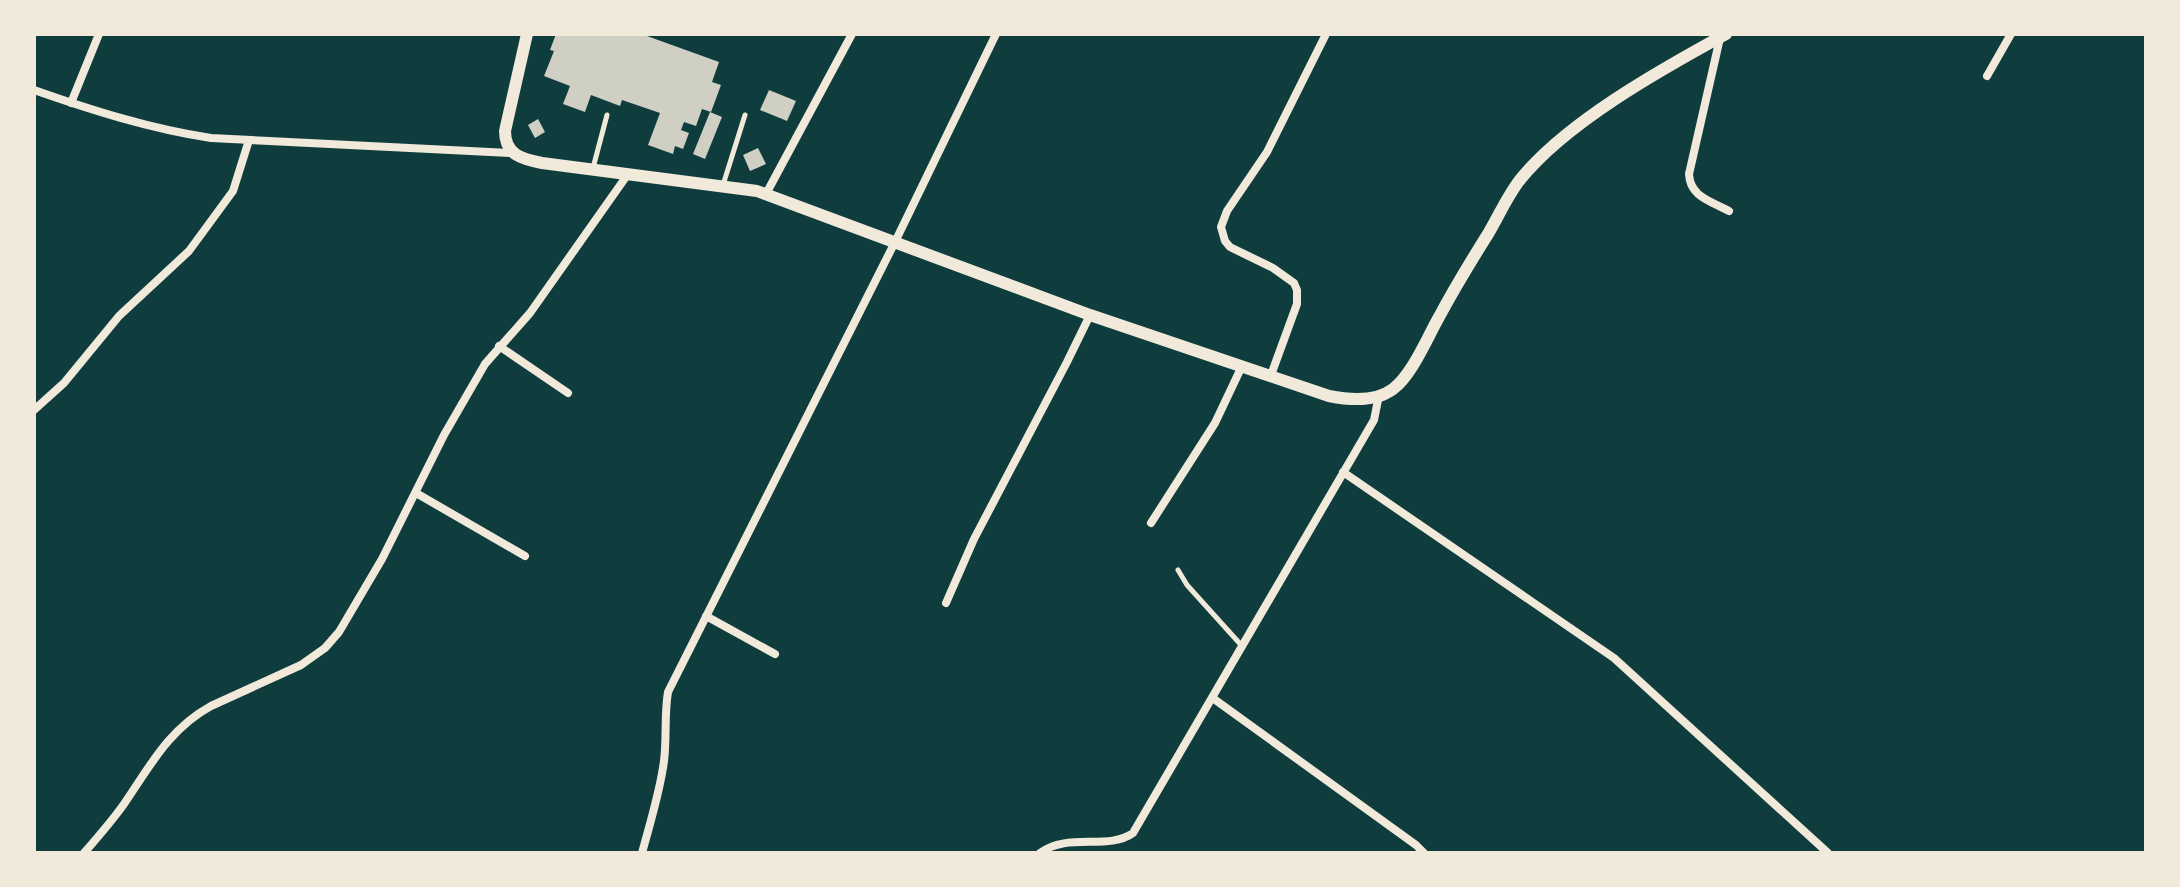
<svg xmlns="http://www.w3.org/2000/svg" width="2180" height="887" font-family="Inter,sans-serif">
<style>
.building{fill:#cfcfc3}
.lines{fill:none;stroke-linecap:round;stroke-linejoin:round}
.service{stroke:#f1e9da;stroke-width:5}
.minor{stroke:#f1e9da;stroke-width:8}
.tertiary{stroke:#f1e9da;stroke-width:12}
</style>
<rect width="100%" height="100%" fill="#0f3d3e"/>
<path class="building" d="M556 34H648L647 36 719 62 712 82 721 85 711 112 702 109 696 126 684 122 681 130 689 133 683 149 675 146 673 154 648 145 660 113 622 100 620 106 591 95 585 112 563 104 570 86 544 76 554 51 550 50Z
M769 90 796 101 787 121 760 110Z
M710 112 722 117 705 159 693 154Z
M538 119 545 132 535 138 528 125Z
M758 148 766 164 750 171 743 155Z"/>
<g class="lines">
<path class="service" d="M593 168 607 115
M723 185 745 115
M1178 570 1187 585 1242 646"/>
<path class="minor" d="M1720 38 1689 174C1690 197 1711 201 1729 211
M1987 76 2011 34
M34 90C91 110 151 129 211 138L512 153
M71 103 99 34
M766 194 852 34
M499 346 568 393
M1271 375 1297 304V290L1294 283 1273 268 1230 247 1225 241 1221 227 1227 211 1267 152 1326 34
M34 410 64 383 119 316 189 251 233 191 249 140
M1343 472 1614 658 1828 853
M416 493 525 556
M1151 523 1215 423 1242 366
M946 603 974 539 1067 362 1090 315
M706 616 775 654
M1214 699 1416 845 1424 853
M84 853C98 837 112 821 124 804 150 766 169 729 211 706L301 665 325 648 339 632 382 559 444 435 485 364 530 313 628 174
M642 853C650 823 660 792 664 761 667 738 664 715 668 692L895 242 996 34
M1040 853C1068 832 1108 851 1133 833L1374 420 1379 395"/>
<path class="tertiary" d="M527 34 505 131C505 155 522 159 542 163L757 191 1090 315 1329 396C1349 400 1376 402 1393 389 1412 375 1427 338 1439 317 1454 289 1471 261 1488 234 1498 217 1507 197 1519 181 1565 123 1660 70 1726 34"/>
</g>
<rect width="2180" height="887" fill="none" stroke="#f1e9da" stroke-width="72"/>
</svg>
